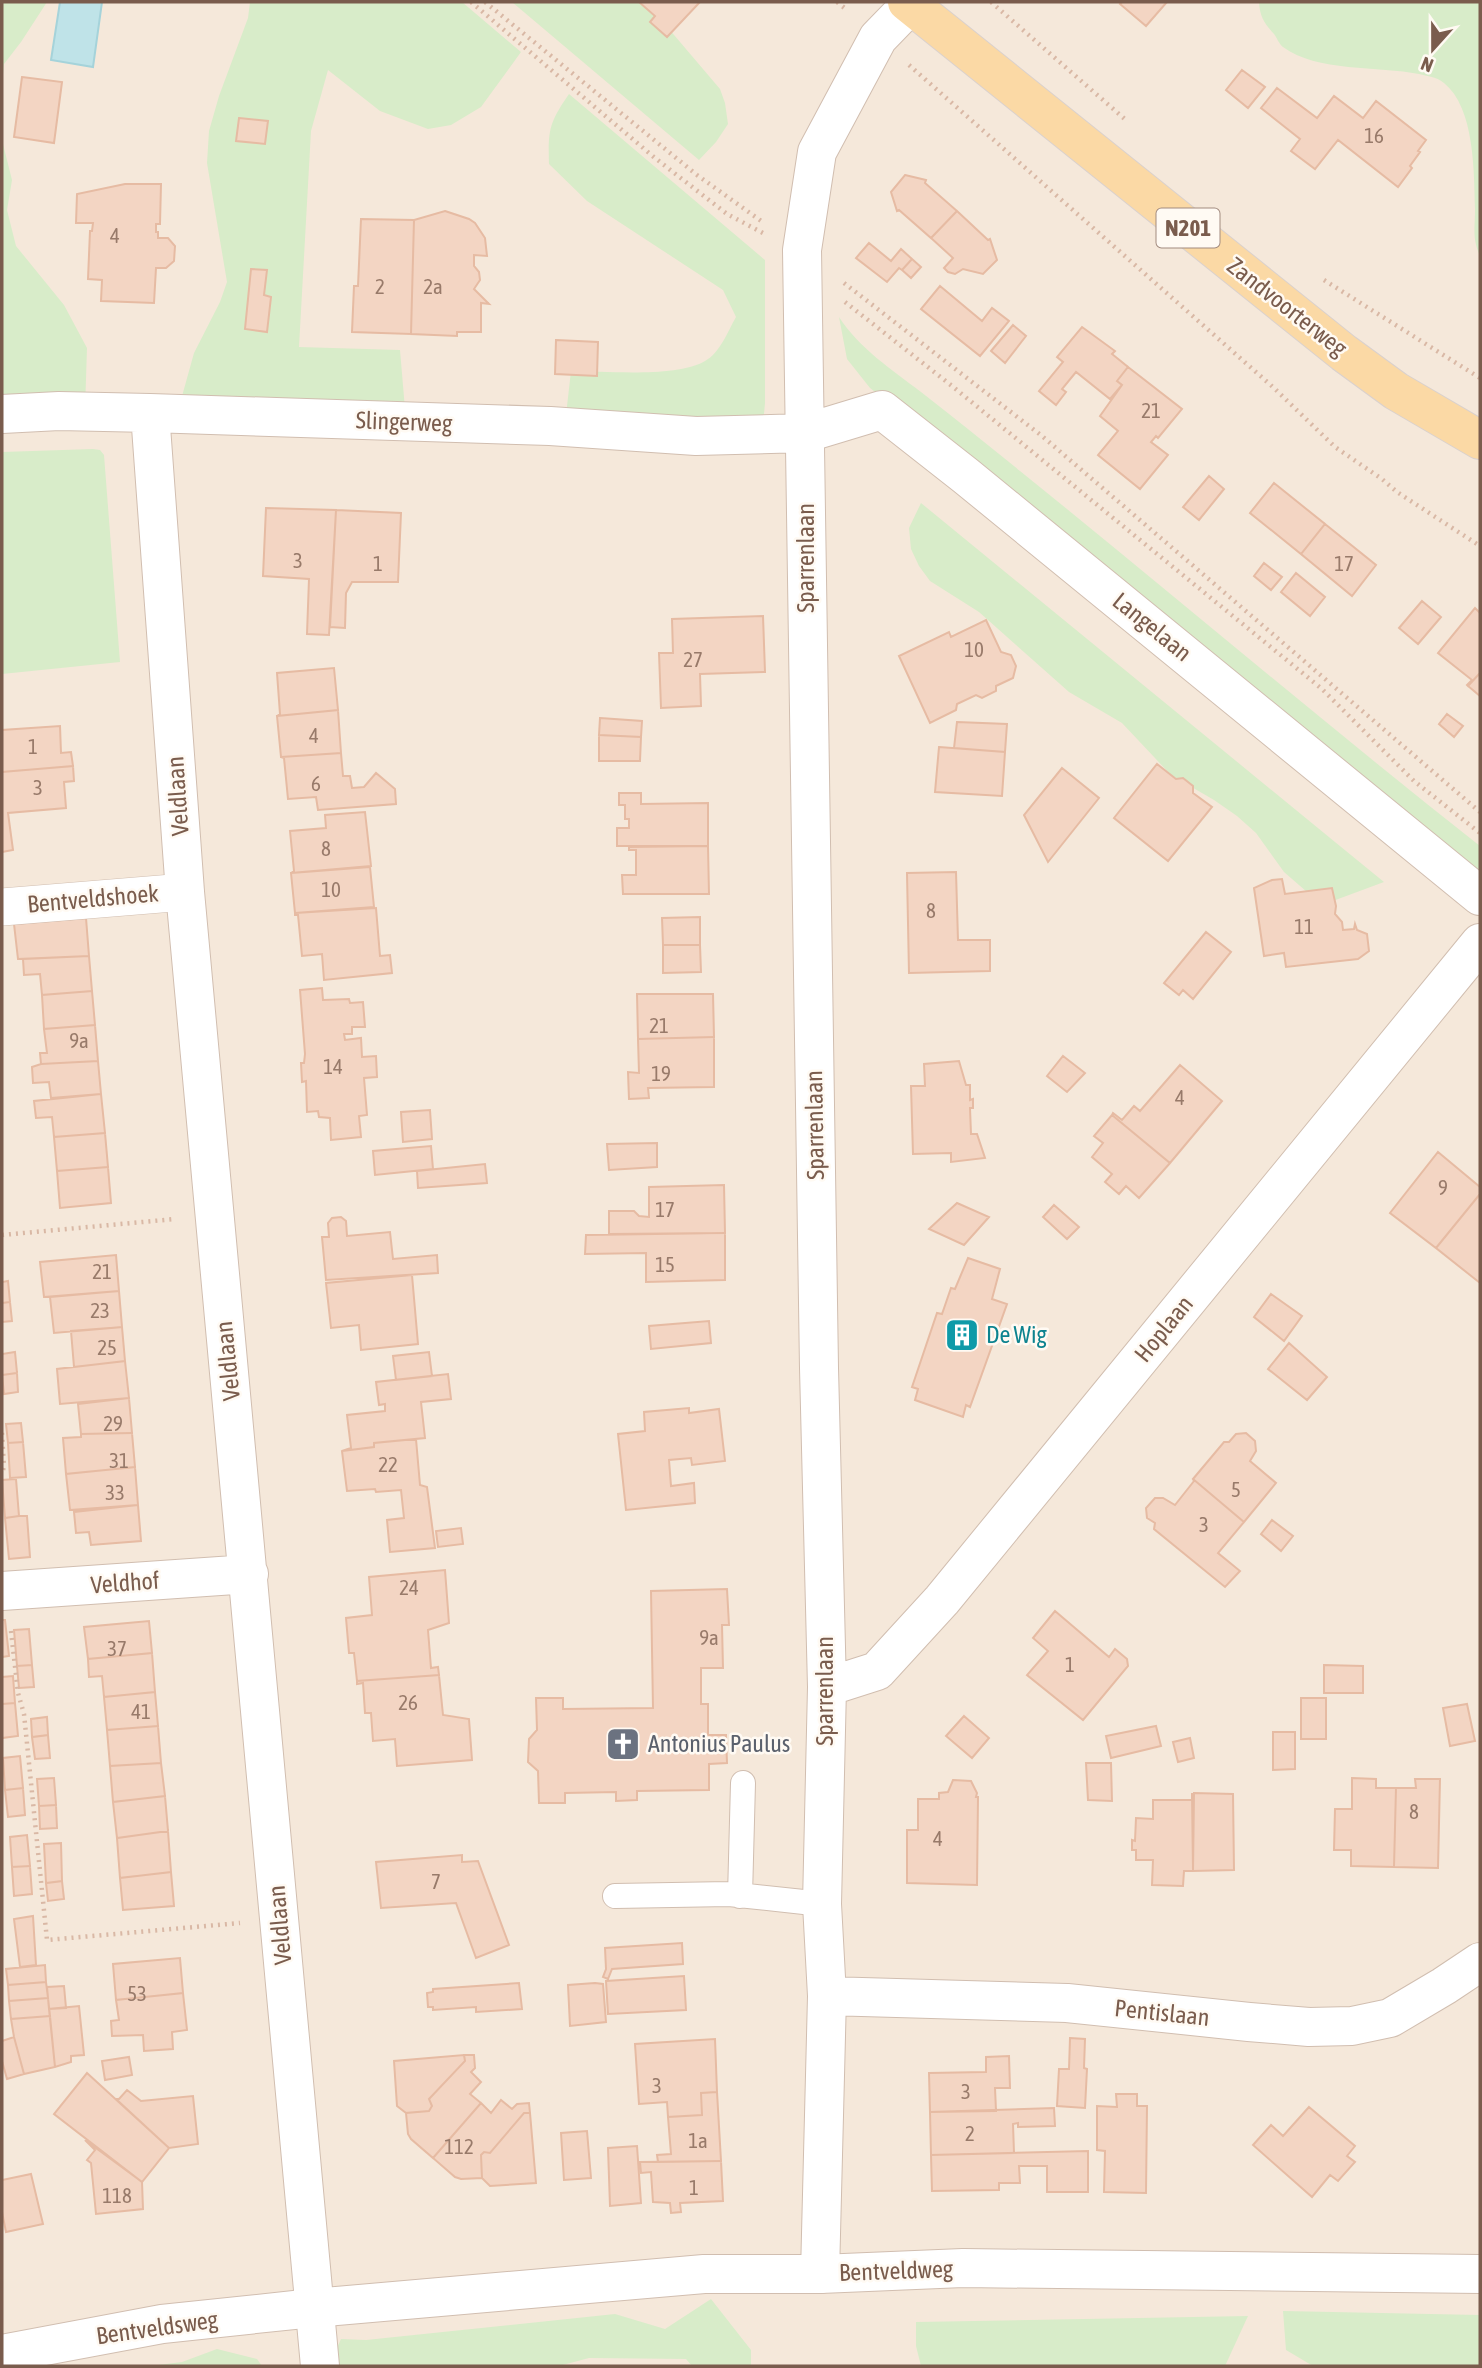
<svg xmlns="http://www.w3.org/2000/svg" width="1482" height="2368" font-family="'Asap Condensed',sans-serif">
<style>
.residential{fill:#f5e8da}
.green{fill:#d8ecc9}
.water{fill:#bfe3e8;stroke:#a5d3da;stroke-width:2}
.building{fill:#f3d5c3;stroke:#e6bba3;stroke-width:2}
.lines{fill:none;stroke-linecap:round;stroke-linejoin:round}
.service-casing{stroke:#d1beb0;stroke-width:26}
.pedestrian-casing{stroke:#d1beb0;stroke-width:38}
.minor-casing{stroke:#d1beb0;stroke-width:40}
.tertiary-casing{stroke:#d1beb0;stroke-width:40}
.primary-casing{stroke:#dad1cd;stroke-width:40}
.path{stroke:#d9b8a5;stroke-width:4.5;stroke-dasharray:2 5;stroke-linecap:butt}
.service{stroke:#fff;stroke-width:24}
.pedestrian{stroke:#fff;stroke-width:37}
.minor{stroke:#fff;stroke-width:38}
.tertiary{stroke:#fff;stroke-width:38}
.primary{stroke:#fbd9a5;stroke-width:38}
.labels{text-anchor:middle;stroke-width:5;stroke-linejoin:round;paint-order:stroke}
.number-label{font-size:21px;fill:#987a6a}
.shield{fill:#fffaf3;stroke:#a28b7f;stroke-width:2}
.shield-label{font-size:23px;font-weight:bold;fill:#7a5c4d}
.street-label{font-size:24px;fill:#7a5c4d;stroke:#fffaf3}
.culture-label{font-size:24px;fill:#0d838f;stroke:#fffaf3;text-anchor:start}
.worship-label{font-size:24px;fill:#5b616d;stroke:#fffaf3;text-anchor:start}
</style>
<rect width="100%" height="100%" fill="#fdf6ec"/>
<path class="residential" d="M2 2H1480V2366H2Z"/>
<path class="green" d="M2 2H47L21 42 4 64 2 84Z
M250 2H462L521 52 481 107 451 125 428 129 380 111 328 70 311 131 299 347 400 350 405 409 179 407 194 353 220 302 227 282 207 163 209 131 219 96 248 18Z
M512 2H646L720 89 725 103 728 124 716 142 699 160Z
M1259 2H1480V256C1472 238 1475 229 1475 209 1474 173 1475 108 1444 83 1437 77 1427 76 1419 74 1379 66 1316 72 1283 47 1279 44 1277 38 1274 34 1264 23 1260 17 1259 2Z
M569 94 765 260V403L764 414 757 423 566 415 571 371C606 371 676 378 705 361 720 353 728 331 736 317L723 290 587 201 549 164C548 130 549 123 569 94Z
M2 140 12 180 7 210 16 246 64 305 87 348 85 410 2 417Z
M839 317C859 348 892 370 921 392 954 418 987 444 1020 471 1174 595 1325 724 1480 846V884L1005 493 870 388 847 359Z
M93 449 100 450 104 455 120 662 2 674V452Z
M921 503 1335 842 1384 882 1322 905 1284 872 1256 833 1237 816 1214 800 1171 775 1122 723 1069 692 979 612 930 581 919 566 911 549 909 528Z
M711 2299 751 2350V2366H692L686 2359 589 2358 559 2366H337L336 2350 341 2339 366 2340 615 2314 665 2329Z
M1283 2311 1480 2315V2366H1313L1286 2350Z
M1248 2316 1225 2366H921L916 2346V2322Z
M217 2349 257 2359 262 2366H150L182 2362Z"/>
<path class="water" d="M60 2H102L93 67 51 60Z"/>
<path class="building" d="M639 2H700L667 37 650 22 655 16Z
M1122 2H1167L1146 26 1120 4Z
M1242 70 1265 87 1248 108 1226 90Z
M22 77 62 82 54 143 14 137Z
M1277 88 1317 118 1334 96 1363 118 1376 101 1426 140 1418 151 1420 152 1410 166 1412 168 1398 187 1338 140 1315 169 1291 151 1300 139 1261 108Z
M239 118 268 121 265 144 236 141Z
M905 175 926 180 925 183 957 211 931 238 899 210 897 211 891 192Z
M125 184H161L160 224H156V232H158V238H168L175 246 174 261 166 268H156L154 303 101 301 102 280 88 279 90 231H92L93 223H76L77 194Z
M445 211 469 219 475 223 485 238 487 256 474 255V266L479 272 480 280 474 289 489 304 481 303V332H457V336L411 334 414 220Z
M957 211 988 240 990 239 997 260 983 274 963 269 955 274 948 272 944 268 953 258 931 238Z
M361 219 414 220 411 334 352 332 354 286H358Z
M869 243 891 261 901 249 912 259 902 270 899 268 887 282 856 258Z
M912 259 921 267 911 278 902 270Z
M251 269 267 270 264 295 271 297 267 332 245 329Z
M940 286 982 321 992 308 1009 321 980 356 921 309Z
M1013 325 1026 336 1005 363 991 351Z
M1082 327 1115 351 1112 354 1128 367 1117 381 1122 385 1110 399 1076 372 1062 389 1066 392 1056 405 1039 391 1063 362 1057 357Z
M556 340 598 342 597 376 555 374Z
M1128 367 1182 409 1158 438 1156 436 1151 442 1168 455 1140 489 1098 455 1118 431 1100 416 1122 385 1117 381Z
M1209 476 1224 489 1199 520 1183 507Z
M1274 483 1325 524 1301 554 1250 513Z
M266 508 336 510 329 635 307 634 309 579 263 576Z
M336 510 401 513 398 582H352L346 593 345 628 330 627Z
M1325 524 1376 565 1352 596 1301 554Z
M1264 563 1282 577 1271 590 1254 576Z
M1296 573 1325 597 1310 616 1281 592Z
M1422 601 1441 617 1418 644 1399 628Z
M1475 608 1480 613V673L1468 686 1467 685 1472 680 1438 653Z
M763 616 765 672 700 674 701 706 661 708 659 653H673L672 619Z
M986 620 1001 652 1011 655 1016 666 1013 678 996 686V691L982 698 976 695 957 704 956 710 930 723 899 656 949 632 951 637Z
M334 668 338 710 277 716 280 714 277 673Z
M1480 673V696L1468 686Z
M338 710 341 753 281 757 277 716Z
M1447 714 1463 726 1454 737 1439 724Z
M600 718 642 721 641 737 599 735Z
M957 722 1007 724 1005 752 954 748Z
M60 726 61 753 71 752 73 766 2 772V730Z
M599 735 641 737 640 761H599Z
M939 747 1005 752 1002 796 935 792Z
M341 753 343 776H350L352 788 364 787 376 773 395 789 396 804 318 810 316 797 288 799 284 758 281 757Z
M1157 764 1176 779 1183 778 1193 786V793L1212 807 1168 861 1114 818Z
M73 766 74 781 64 782 66 808 8 813 13 850 2 852V772Z
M1062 768 1099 798 1048 862 1024 815Z
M619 793H641V804L708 803V846H617V828H629V819H625V805H619Z
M365 812 371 866 291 873 294 871 290 831 326 828 325 815Z
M708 846 709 894H623L622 875H636V850H629V847Z
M370 867 374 907 295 913 291 873Z
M956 872 958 940H990V971L909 973 907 873Z
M1282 879 1285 894 1332 888 1336 906 1335 914 1342 922 1343 930 1354 929 1355 924 1357 930 1367 934 1369 951 1358 959 1286 967 1284 953 1264 956 1254 888 1272 880Z
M376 908 380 956 390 955 392 973 324 980 322 954 302 956 298 915H295V913Z
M700 917V945H663L662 918Z
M86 918 89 956 18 959 14 924Z
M1206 932 1231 952 1193 999 1183 990 1179 995 1164 983Z
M663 945H700L701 972 663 973Z
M89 956 92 991 42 995 40 974 24 975 23 959Z
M322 988 323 1000 349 999 350 1003 363 1002 365 1027H352V1034H344L345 1040 361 1038 362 1057 376 1056 377 1077 364 1078 367 1115 359 1116 361 1137 331 1140 330 1118 319 1117 318 1111 307 1112 306 1081 302 1082 301 1063H304L305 1054 300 990Z
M92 991 95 1025 44 1029 42 995Z
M637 994H713L714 1037 638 1039Z
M95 1025 98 1061 41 1064 40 1053H47L44 1029Z
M714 1037V1087L648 1088 649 1098 629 1099 628 1072 639 1073 638 1039Z
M1063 1056 1085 1073 1067 1092 1047 1076Z
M98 1061 101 1094 51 1098 49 1082 33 1083 32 1067 41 1064Z
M959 1061 966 1085H970V1100L973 1099V1108H970L971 1134H977L985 1158 951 1162V1153L913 1154 911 1086H925L924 1064Z
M1180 1065 1222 1101 1170 1163 1112 1115 1113 1113 1122 1120 1134 1106 1140 1111Z
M101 1094 105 1133 54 1137 52 1117 36 1118 34 1101Z
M430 1110 432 1139 403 1142 401 1112Z
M1112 1115 1170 1163 1139 1198 1126 1186 1119 1194 1105 1182 1112 1174 1092 1157 1103 1143 1094 1136Z
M105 1133 108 1167 57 1171 54 1137Z
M657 1143V1167L609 1170 607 1144Z
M431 1146 433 1169 375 1175 373 1151Z
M1438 1152 1480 1187V1194L1436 1248 1390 1213Z
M485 1164 487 1183 418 1188 417 1171Z
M108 1167 111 1203 60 1208 57 1171Z
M724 1185 725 1233 609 1234V1211H634L639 1216 649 1217V1187Z
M1480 1194V1283L1436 1248Z
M957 1203 989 1217 964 1245 929 1229Z
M1054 1205 1079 1227 1067 1239 1043 1217Z
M341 1217 346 1221 347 1236 390 1232 393 1259 437 1255 438 1273 326 1280 322 1237H329L328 1223 332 1218Z
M725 1233V1280L646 1282V1253L585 1254 586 1235Z
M116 1255 119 1291 44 1297 40 1262Z
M968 1258 1000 1269 992 1299 1007 1304 970 1407 966 1405 963 1417 915 1400 918 1389 912 1387 937 1313 942 1314 951 1288 955 1289Z
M412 1275 418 1344 361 1350 359 1325 331 1328 326 1283Z
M8 1281 10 1302 2 1303V1282Z
M119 1291 122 1327 54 1333 50 1297Z
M1271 1294 1302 1316 1284 1341 1254 1317Z
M10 1302 12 1321 2 1322V1303Z
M709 1321 711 1343 651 1349 649 1326Z
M122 1327 125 1361 74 1367 71 1331Z
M1289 1343 1327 1377 1307 1400 1268 1369Z
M15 1352 17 1373 2 1375V1354Z
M429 1352 432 1376 396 1380 393 1356Z
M125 1361 129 1398 60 1404 57 1369Z
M17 1373 18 1392 4 1394 2 1375Z
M448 1374 451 1399 421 1402 425 1438 374 1443V1447L342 1451 351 1448 347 1415 385 1411V1404L379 1405 376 1382Z
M129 1398 132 1433 81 1434 78 1404Z
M689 1408V1413L719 1409 725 1461 692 1465 691 1458 669 1460 671 1486 694 1483 695 1503 626 1510 618 1434 645 1431 644 1412Z
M21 1423 23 1442 8 1443 6 1424Z
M132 1433 135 1467 66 1474 63 1438 81 1437V1434Z
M1246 1433 1255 1441 1256 1451 1250 1461 1276 1483 1244 1522 1193 1479 1224 1442H1229L1236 1434Z
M416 1439 420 1485 427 1487 435 1548 390 1552 387 1520 404 1518 401 1490 376 1492 375 1489 347 1491 342 1451 374 1447V1443Z
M23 1442 26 1477 10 1478 8 1443Z
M135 1467 138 1505 70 1510 66 1474Z
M16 1479 19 1516 5 1518 2 1480Z
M1193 1479 1244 1522 1218 1553 1240 1571 1225 1587 1154 1529 1155 1523 1147 1518 1146 1508 1155 1498H1163L1175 1505 1194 1481Z
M138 1505 141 1541 91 1545 89 1532 76 1533 74 1512Z
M19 1516H27L30 1557 9 1559 5 1518Z
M1272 1520 1293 1536 1281 1551 1261 1534Z
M461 1528 463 1544 438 1547 436 1531Z
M445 1570 449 1623 428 1630 431 1668 438 1667 439 1675 357 1681 354 1653H349L346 1618 372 1615 369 1577Z
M727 1589 729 1625H722L723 1668H701V1704H708V1735H726L727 1763 709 1764V1790L637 1791V1800L616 1801V1792L565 1793V1803H539L538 1771 528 1762 529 1739 537 1730 536 1698H563V1709L653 1708 651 1591Z
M1055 1611 1109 1657 1115 1649 1127 1659 1128 1666 1083 1720 1027 1675 1048 1651 1033 1638Z
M2 1620H5L9 1656 2 1657Z
M149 1621 152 1653 88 1659 84 1627Z
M29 1629 32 1665 17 1666 14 1630Z
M152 1653 155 1692 104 1697 102 1676 89 1677 88 1659Z
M32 1665 34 1687 19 1688 17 1666Z
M1324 1665 1363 1666V1693H1324Z
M439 1675 443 1715 469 1719 472 1760 397 1766 395 1739 373 1741 371 1713H365L363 1683 357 1684V1681Z
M13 1676 15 1703 2 1704V1677Z
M155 1692 158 1726 107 1730 104 1697Z
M1301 1698H1326V1739H1301Z
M15 1703 18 1736 2 1738V1704Z
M1467 1704 1475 1741 1450 1746 1443 1708Z
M964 1716 989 1738 972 1758 946 1736Z
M47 1717 48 1735 32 1737 31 1719Z
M158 1726 161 1763 110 1766 107 1730Z
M1156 1726 1161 1746 1111 1758 1106 1736Z
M1273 1732H1295V1769L1273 1770Z
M48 1735 50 1758 35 1759 32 1737Z
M1190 1738 1194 1758 1178 1762 1173 1742Z
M20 1756 23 1788 5 1790 3 1758Z
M161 1763 165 1796 113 1802 110 1766Z
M1086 1763H1111L1112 1801 1088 1800Z
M54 1778 56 1805 39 1806 37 1779Z
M1352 1778 1376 1779V1788H1396L1394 1867 1351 1866V1850H1334L1335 1809H1352Z
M1415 1779H1440L1438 1868 1394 1867 1396 1788H1416Z
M953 1780 971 1781 977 1793 976 1797H978L977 1885 907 1883V1830H918V1799H939V1793L948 1792Z
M23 1788 25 1815 8 1817 5 1790Z
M1192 1793 1193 1871H1184L1183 1886 1152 1885 1153 1860H1136V1850H1132V1840L1135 1841 1136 1818 1153 1819V1800H1192Z
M1194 1793 1233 1794 1234 1870 1193 1871Z
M165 1796 168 1831 117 1838 113 1802Z
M56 1805 57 1828 40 1829 39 1806Z
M168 1831 171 1872 120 1878 117 1838Z
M27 1835 30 1866 12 1867 10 1837Z
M61 1843 62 1881 46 1883 44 1844Z
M462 1855V1862L478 1861 509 1945 476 1958 456 1903 381 1908 376 1862Z
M30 1866 32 1894 14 1896 12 1867Z
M171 1872 174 1906 123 1910 120 1878Z
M62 1881 64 1899 48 1901 46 1883Z
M33 1916 36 1965 20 1967 14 1919Z
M682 1943 683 1964 612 1969 608 1979 603 1977 606 1969 605 1948Z
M180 1958 183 1993 116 2000 113 1964Z
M45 1965 46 1982 8 1985 6 1969Z
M684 1976 686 2010 608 2014 606 1981Z
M46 1982 48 1998 9 2001 8 1985Z
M519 1983 522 2009 476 2012V2007L433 2010V2007H428L427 1993 433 1992V1989Z
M595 1983 603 1984 606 2022 570 2026 568 1985Z
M64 1986 66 2008 49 2009 47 1987Z
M183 1993 187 2030 172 2032 173 2049 144 2051 143 2035 112 2036 111 2021 119 2020 116 2000Z
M48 1998 50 2016 11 2019 9 2001Z
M79 2006 84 2055 71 2056V2062L55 2067 49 2009Z
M50 2016 55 2067 24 2074 14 2037 11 2019Z
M14 2037 24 2074 7 2079 2 2061V2041Z
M1070 2038 1085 2039 1084 2068 1087 2069 1085 2108 1057 2106 1059 2069H1069Z
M715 2039 717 2092 701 2093 702 2115 668 2117 667 2102 639 2104 635 2044Z
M464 2055H474L475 2068 471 2072 481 2082 470 2094 481 2103 433 2158 411 2139 408 2134 406 2113 429 2111 432 2106 429 2099 465 2061Z
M464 2055 465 2061 429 2099 432 2106 429 2111 406 2113 397 2106 394 2061Z
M1009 2056 1010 2088H995L996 2111 930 2112 929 2073 986 2072V2057Z
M129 2057 132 2075 105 2080 102 2061Z
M87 2073 169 2148 142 2182 54 2114Z
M127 2090 141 2101 193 2096 198 2144 169 2148 116 2099H119Z
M717 2092 721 2161 658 2162 657 2155 671 2154 668 2117 702 2115 701 2093Z
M1116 2094H1137V2106H1147L1146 2193 1104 2192 1105 2151 1097 2150V2106L1117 2107Z
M501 2100 512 2109 517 2104 529 2103 530 2113H524L490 2153 484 2152 481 2155 482 2178 461 2179 455 2177 433 2158 481 2103 491 2113Z
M1309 2107 1355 2146 1347 2156 1355 2162 1338 2181 1330 2175 1312 2197 1253 2145 1271 2125 1283 2136Z
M1054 2108 1055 2126 1018 2127V2123L1013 2124 1014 2153 931 2155 930 2112Z
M524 2113H530L536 2183 490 2186 482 2178 481 2155 484 2152 490 2153Z
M587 2131 591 2178 564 2180 561 2133Z
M85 2140 142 2182 143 2209 96 2214 91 2163 87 2160 95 2150Z
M637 2146 641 2203 610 2206 608 2148Z
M1088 2151V2192H1047V2166H1019L1020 2183H999V2190L932 2191 931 2155Z
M721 2161 723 2201 680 2203 681 2212 671 2213 670 2203 653 2202 651 2172 641 2173 640 2162Z
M31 2174 43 2224 6 2232 2 2212V2180Z"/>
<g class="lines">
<g class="service-casing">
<path id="service" d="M615 1896 729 1894 822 1904
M740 1896 743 1783"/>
</g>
<g class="pedestrian-casing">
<path id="pedestrian" d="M2 907 185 892"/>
</g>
<g class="minor-casing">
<path id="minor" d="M150 413 185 892 320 2366
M2 414 59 411 150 413 550 426 696 436 806 433 882 410 966 476 1480 896
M2 1591 249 1574
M827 1687 877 1671 942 1600 1480 943
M827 1996 1067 2003 1249 2022 1309 2027 1352 2026 1390 2018 1444 1986 1480 1962
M820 2274 827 1996 822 1904 827 1687 819 1368 802 250 817 152 878 38 910 5"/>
</g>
<g class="tertiary-casing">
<path id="tertiary" d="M2 2354 162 2324 313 2308 704 2274H820L963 2268 1480 2274"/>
</g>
<g class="primary-casing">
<path id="primary" d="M907 2 1344 353 1396 391 1480 440"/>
</g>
<path class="path" d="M471 2 655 158 727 214 763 233
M485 2 697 175 764 223
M837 2 847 10
M991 2 1127 121
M909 65 1274 388 1335 447 1382 479 1397 492 1480 546
M1324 280 1480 378
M844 283 1042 436 1480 812
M845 302 952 386 1322 689 1414 781 1480 833
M2 1235 175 1219
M2 1433 4 1467 2 1473
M11 1631 18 1693 24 1714 47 1940 240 1923"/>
<use href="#service" class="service"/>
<use href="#pedestrian" class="pedestrian"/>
<use href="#minor" class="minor"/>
<use href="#tertiary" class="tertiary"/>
<use href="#primary" class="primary"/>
</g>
<defs>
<g id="building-square" transform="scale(1.75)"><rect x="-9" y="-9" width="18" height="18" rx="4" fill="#0f9aa8" stroke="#fffaf3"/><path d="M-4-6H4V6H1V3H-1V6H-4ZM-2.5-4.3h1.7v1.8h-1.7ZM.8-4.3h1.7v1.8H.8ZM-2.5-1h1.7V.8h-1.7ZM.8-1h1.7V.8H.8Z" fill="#fff"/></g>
<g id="church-square" transform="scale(1.75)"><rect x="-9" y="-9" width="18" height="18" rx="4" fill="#6b7280" stroke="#fffaf3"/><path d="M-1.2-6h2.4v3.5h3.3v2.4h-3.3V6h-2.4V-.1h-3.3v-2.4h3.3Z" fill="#fff"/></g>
</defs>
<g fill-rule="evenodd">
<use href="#building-square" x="962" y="1335"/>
<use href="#church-square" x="623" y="1744"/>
</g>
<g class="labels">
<g class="number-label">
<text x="1374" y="143">16</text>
<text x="115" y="243">4</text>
<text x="380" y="294">2</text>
<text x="433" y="294">2a</text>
<text x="1151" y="418">21</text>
<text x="298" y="568">3</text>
<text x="378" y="571">1</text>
<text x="1344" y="571">17</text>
<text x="974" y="657">10</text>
<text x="693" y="667">27</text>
<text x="314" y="743">4</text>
<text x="33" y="754">1</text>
<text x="316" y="791">6</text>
<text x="38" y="795">3</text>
<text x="326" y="856">8</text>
<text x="331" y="897">10</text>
<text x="931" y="918">8</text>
<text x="1304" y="934">11</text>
<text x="659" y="1033">21</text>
<text x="79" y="1048">9a</text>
<text x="333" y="1074">14</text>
<text x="661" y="1081">19</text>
<text x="1180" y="1105">4</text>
<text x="1443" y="1195">9</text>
<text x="665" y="1217">17</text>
<text x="665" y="1272">15</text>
<text x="102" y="1279">21</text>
<text x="100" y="1318">23</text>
<text x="107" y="1355">25</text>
<text x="113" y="1431">29</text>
<text x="119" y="1468">31</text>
<text x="388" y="1472">22</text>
<text x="1236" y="1497">5</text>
<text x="115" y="1500">33</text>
<text x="1204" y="1532">3</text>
<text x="409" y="1595">24</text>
<text x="709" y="1645">9a</text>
<text x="117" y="1656">37</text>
<text x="1070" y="1672">1</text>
<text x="408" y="1710">26</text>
<text x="141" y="1719">41</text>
<text x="1414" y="1819">8</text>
<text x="938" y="1846">4</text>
<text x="436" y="1889">7</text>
<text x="137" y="2001">53</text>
<text x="657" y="2093">3</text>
<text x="966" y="2099">3</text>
<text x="970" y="2141">2</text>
<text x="698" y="2148">1a</text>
<text x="459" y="2154">112</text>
<text x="694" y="2195">1</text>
<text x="117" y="2203">118</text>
</g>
<rect class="shield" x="1156.5" y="208.5" width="63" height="39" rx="5"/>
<g class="shield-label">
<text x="1188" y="236">N201</text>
</g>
<g class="street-label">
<text transform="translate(1287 307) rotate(38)" y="8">Zandvoorterweg</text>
<text transform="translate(404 422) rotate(2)" y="8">Slingerweg</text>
<text transform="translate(806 558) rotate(-90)" y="8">Sparrenlaan</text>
<text transform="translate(1152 627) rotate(39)" y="8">Langelaan</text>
<text transform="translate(178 796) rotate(-94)" y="8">Veldlaan</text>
<text transform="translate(93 899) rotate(-5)" y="8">Bentveldshoek</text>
<text transform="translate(815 1125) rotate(-91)" y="8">Sparrenlaan</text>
<text transform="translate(1164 1329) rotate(-51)" y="8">Hoplaan</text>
<text transform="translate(228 1361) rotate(-96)" y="8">Veldlaan</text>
<text transform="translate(125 1583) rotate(-4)" y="8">Veldhof</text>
<text transform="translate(825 1691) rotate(-90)" y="8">Sparrenlaan</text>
<text transform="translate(280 1925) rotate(-95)" y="8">Veldlaan</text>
<text transform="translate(1162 2013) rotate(6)" y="8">Pentislaan</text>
<text transform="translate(896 2271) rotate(-2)" y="8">Bentveldweg</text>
<text transform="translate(157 2328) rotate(-8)" y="8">Bentveldsweg</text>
</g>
<g class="culture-label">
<text x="986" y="1343">De Wig</text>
</g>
<g class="worship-label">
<text x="648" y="1752">Antonius Paulus</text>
</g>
</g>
<rect width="1482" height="2368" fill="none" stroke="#7a5c4d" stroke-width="7"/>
<g transform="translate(1433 49) rotate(201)" stroke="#fffaf3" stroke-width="5" paint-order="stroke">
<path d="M0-5L12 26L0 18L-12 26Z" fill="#7a5c4d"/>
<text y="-10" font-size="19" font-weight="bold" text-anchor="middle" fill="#7a5c4d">N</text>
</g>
</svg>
